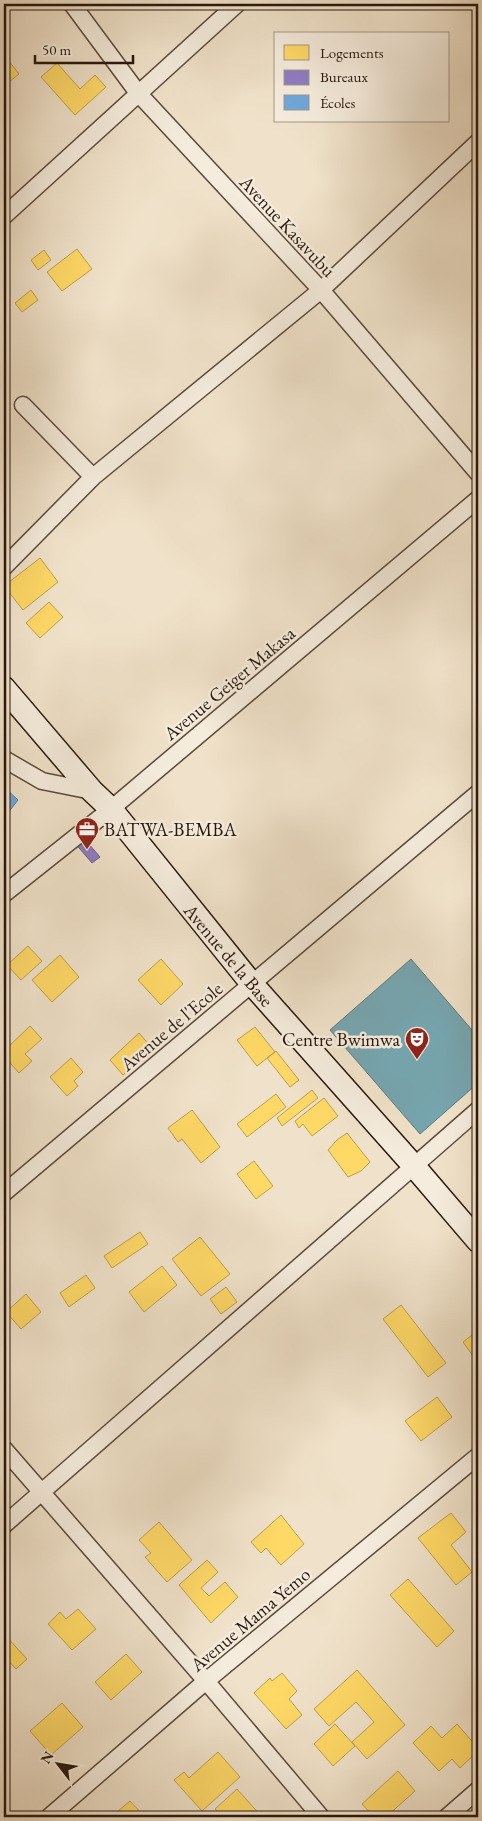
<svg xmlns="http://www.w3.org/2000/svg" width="482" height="1821" font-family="'EB Garamond',serif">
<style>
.homes{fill:#ffd966;stroke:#be9f4b}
.offices{fill:#8e7cc3;stroke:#6f5e8c}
.schools{fill:#6fa8dc;stroke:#5a7c9e}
.public{fill:#76a5af;stroke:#5f7a7e}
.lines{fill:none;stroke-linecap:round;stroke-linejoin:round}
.street-casing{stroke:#5a4a3c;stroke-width:19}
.secondary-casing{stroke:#28170d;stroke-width:25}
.street{stroke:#f5ecdd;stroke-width:16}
.secondary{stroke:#f5ecdd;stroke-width:22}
.labels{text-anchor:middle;stroke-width:5;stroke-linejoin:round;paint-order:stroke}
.street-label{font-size:19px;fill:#28170d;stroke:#f5ecdd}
.poi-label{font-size:19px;fill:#28170d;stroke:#f5ecdd;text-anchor:start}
</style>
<rect width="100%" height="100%" fill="#f0e2ca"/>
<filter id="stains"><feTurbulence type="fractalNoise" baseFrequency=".004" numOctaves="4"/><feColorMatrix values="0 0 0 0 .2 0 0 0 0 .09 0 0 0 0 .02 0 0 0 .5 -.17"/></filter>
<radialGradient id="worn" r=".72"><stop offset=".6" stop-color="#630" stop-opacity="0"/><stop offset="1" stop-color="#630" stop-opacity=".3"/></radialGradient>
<path class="homes" d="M9 61 19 74 4 86V65Z
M57 63 80 89 95 75 106 87 75 115 41 77Z
M77 249 92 269 62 291 47 272Z
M44 250 51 260 38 270 31 260Z
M31 290 38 300 22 312 15 303Z
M40 558 58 582 23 610 4 586Z
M49 602 63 617 40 638 26 623Z
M28 946 42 961 21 980 7 965Z
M60 955 79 977 52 1002 32 980Z
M161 959 183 984 161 1005 138 980Z
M425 979 462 1023 449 1034 412 990Z
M397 995 411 1011 365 1051 351 1035Z
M30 1026 42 1039 25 1054 32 1061 19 1073 4 1056V1051Z
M255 1027 275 1052 257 1066 237 1040Z
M444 1028 449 1034 444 1039 475 1075 461 1087 425 1044Z
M139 1033 152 1048 123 1075 110 1060Z
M276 1051 299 1080 290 1087 267 1058Z
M71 1058 83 1072 74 1081 78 1086 67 1096 50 1077Z
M312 1090 318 1098 282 1126 277 1118Z
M276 1094 286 1107 247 1137 237 1124Z
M324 1098 338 1116 312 1136 303 1124 299 1128 295 1121Z
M192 1110 220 1147 201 1163 182 1139 178 1142 168 1128Z
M347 1133 370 1162 361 1171 348 1177 328 1150 337 1140Z
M254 1161 273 1186 256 1199 237 1174Z
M140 1232 148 1244 112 1268 104 1256Z
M200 1237 230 1274 201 1296 172 1259Z
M162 1266 177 1285 144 1312 129 1292Z
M86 1275 95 1288 69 1307 60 1293Z
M226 1287 237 1302 221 1314 210 1299Z
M26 1294 41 1312 21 1329 6 1312Z
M401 1305 446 1363 428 1377 383 1319Z
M476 1332 478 1335V1363L463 1342Z
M437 1397 452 1417 421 1441 405 1421Z
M451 1513 466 1532 451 1545 472 1572 456 1585 418 1538Z
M281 1515 304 1544 281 1565 266 1548 261 1553 251 1542Z
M159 1522 192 1560 167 1582 145 1557 151 1553 139 1540Z
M207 1560 218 1572 201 1588 209 1596 225 1582 238 1597 211 1623 179 1585Z
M408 1579 454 1631 437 1647 390 1595Z
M78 1609 96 1629 72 1650 48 1624 60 1612 66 1619Z
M4 1634 27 1659 16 1669 4 1656Z
M126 1654 142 1672 111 1700 95 1682Z
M357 1670 405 1725 367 1759 352 1742 374 1722 356 1702 329 1726 314 1709Z
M282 1673 297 1691 289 1699 302 1715 286 1729 254 1693 270 1678 272 1681Z
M62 1703 83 1727 51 1755 30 1731Z
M335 1724 355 1746 333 1766 314 1744Z
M457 1724 478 1748V1751L460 1768 452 1759 439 1771 413 1743 431 1726 442 1738Z
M218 1752 240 1777 202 1811 174 1780 184 1772 189 1778Z
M398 1771 415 1791 386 1817H374L362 1804Z
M237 1789 262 1817H223L215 1809Z
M130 1801 145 1817H111Z"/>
<path class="offices" d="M82 836 100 857 92 863 74 842Z"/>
<path class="schools" d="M4 787 18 800 4 818Z"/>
<path class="public" d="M411 959 478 1037V1083L420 1134 330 1030Z"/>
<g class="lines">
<g class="street-casing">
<path id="street" d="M72 4 138 93 321 290 478 473
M4 216 237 4
M23 405 93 477
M4 567 93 477 321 290 478 142
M4 759 42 781 92 791
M4 894 111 809 478 499
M4 1193 478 793
M4 1449 206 1681 321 1817
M4 1525 478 1110
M49 1817 206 1681 478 1456
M447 1817 478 1790"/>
</g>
<g class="secondary-casing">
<path id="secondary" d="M4 688 92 791 111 809 252 984 413 1165 478 1241"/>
</g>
<use href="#street" class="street"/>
<use href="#secondary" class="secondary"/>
</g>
<defs>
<g id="office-pin" transform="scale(1.25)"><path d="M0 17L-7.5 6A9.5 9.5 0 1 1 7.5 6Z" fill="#8f2418" stroke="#f5ecdd"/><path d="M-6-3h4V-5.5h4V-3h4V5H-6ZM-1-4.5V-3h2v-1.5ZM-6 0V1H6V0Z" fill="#fff"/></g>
<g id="theatre-pin" transform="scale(1.25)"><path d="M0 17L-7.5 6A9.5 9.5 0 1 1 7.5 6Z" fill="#8f2418" stroke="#f5ecdd"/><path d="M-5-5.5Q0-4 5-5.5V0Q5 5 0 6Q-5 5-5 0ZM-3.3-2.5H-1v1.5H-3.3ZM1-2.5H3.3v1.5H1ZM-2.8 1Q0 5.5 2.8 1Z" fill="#fff"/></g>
</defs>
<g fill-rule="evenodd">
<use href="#office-pin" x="87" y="829"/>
<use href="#theatre-pin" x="417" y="1039"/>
</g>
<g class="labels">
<g class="street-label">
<text transform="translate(288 226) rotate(47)" y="7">Avenue Kasavubu</text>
<text transform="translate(229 683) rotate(-40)" y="7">Avenue Geiger Makasa</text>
<text transform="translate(229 955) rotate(50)" y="7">Avenue de la Base</text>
<text transform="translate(171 1026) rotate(-40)" y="7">Avenue de l'Ecole</text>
<text transform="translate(250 1619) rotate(-40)" y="7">Avenue Mama Yemo</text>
</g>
<g class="poi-label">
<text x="104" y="836">BATWA-BEMBA</text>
<text x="400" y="1046" text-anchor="end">Centre Bwimwa</text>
</g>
</g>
<rect width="482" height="1821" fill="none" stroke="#f0e2ca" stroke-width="20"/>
<rect x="5" y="5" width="472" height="1811" fill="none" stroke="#28170d" stroke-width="2.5"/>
<rect x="10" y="10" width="462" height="1801" fill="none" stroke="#28170d"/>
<rect x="274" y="32" width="175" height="90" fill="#f5ecdd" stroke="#a3978a"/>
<rect x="284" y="45" width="25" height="15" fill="#ffd966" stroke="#a3978a"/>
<text x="320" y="58" font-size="15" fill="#28170d">Logements</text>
<rect x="284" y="70" width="25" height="15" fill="#8e7cc3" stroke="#a3978a"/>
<text x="320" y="82" font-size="15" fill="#28170d">Bureaux</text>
<rect x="284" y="95" width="25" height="15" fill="#6fa8dc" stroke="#a3978a"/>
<text x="320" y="108" font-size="15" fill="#28170d">Écoles</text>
<g transform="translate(58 1764) rotate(301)" stroke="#f5ecdd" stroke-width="4" paint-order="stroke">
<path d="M0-4L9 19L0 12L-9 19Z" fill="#28170d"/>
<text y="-8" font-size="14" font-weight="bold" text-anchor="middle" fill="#28170d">N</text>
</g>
<path d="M35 55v8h98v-8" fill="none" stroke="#28170d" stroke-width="2.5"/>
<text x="42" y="55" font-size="15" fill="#28170d" stroke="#f5ecdd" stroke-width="4" paint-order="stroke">50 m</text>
<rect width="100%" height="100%" filter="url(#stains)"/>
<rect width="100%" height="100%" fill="url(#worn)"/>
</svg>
